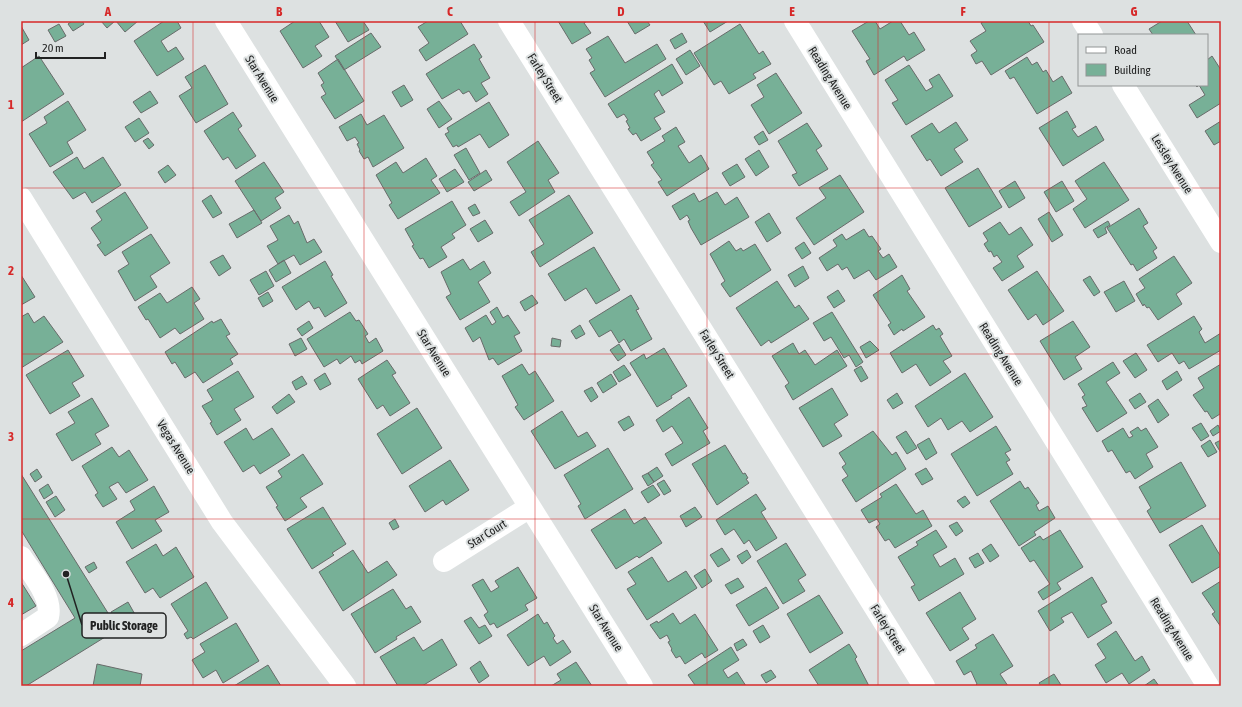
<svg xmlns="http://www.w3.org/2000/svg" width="1242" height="707" font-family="'Asap Condensed',sans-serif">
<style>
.building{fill:#77b097;stroke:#686b6a}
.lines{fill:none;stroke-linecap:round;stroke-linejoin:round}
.minor{stroke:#fff;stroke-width:22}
.grid{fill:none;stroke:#d62828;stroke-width:1;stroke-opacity:0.55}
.labels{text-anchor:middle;stroke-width:4;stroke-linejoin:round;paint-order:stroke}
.street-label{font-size:12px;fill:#212222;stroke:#dde1e1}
.leader{fill:none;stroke:#212222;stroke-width:1.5}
.callout-dot{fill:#212222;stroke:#dde1e1;stroke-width:1.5}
.callout{fill:#dde1e1;stroke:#212222;stroke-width:1.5}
.callout-label{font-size:13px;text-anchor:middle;font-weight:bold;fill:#212222}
.neatline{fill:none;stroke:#d62828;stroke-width:1.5}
.grid-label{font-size:13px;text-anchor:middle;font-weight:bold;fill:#d62828}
</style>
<rect width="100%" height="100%" fill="#dde1e1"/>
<path class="building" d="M72 21H82L84 24 73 31 68 24Z
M101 21H115L107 28Z
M116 21H138L125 32Z
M164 21H177L181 28 161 41 168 52 176 47 184 59 157 76 134 41Z
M295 21H319L329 37 315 46 322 56 303 68 280 31Z
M335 21H363L369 30 348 42Z
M428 21H460L468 34 426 61 419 50 429 43 418 27Z
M558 21H587L584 23 591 33 572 44Z
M627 21H647L650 25 635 34Z
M703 21H728L710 32Z
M869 21H875L880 29 893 21H900L909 35 914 32 925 50 907 61 904 56 874 75 866 61 870 59 852 31Z
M984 21H1028L1031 26 1033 25 1044 42 991 75 982 61 976 64 971 55 977 51 970 41 986 31 981 23Z
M1162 21H1187L1196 35H1153L1149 29Z
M59 24 66 36 55 42 48 30Z
M740 24 759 54 763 51 771 64 753 74 756 78 729 94 721 81 714 85 694 53Z
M21 26 29 40 21 45Z
M371 33 381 47 344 70 335 56Z
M682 33 687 42 675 49 670 40Z
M608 36 625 63 657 44 666 59 605 97 590 73 595 70 589 60 592 58 586 49Z
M474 44 482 57 479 59 490 78 481 83 488 94 476 102 469 91 463 94 459 89 442 99 426 74Z
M690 50 700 66 686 75 676 59Z
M39 56 64 94 21 122V68Z
M1212 56 1221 70V103L1197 118 1189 105 1205 95 1199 85 1197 87 1195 85H1207V60Z
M1027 57 1032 65 1037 62 1043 72 1046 70 1053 82 1062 76 1072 93 1037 114 1014 77 1010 79 1005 71Z
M338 59 364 101 335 119 321 97 326 94 321 85 324 83 318 73Z
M672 64 683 83 662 96 659 90 654 94 665 112 654 118 661 129 641 141 636 133 633 135 628 129 630 128 626 121 628 120 624 114 617 118 608 104Z
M205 65 228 104 196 123 179 96 192 88 185 77Z
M909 65 926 91 933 87 929 80 939 74 953 96 906 125 892 103 898 100 885 80Z
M776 73 802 113 769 134 751 105 764 97 757 85Z
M404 85 413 100 401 107 392 92Z
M150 91 158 103 141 113 133 102Z
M68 101 86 130 67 142 73 153 50 167 29 134 47 123 44 117Z
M439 101 452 119 439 128 427 109Z
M489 102 509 135 489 148 480 134 458 147 457 145 453 147 445 134 449 132 447 128Z
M1067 111 1076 127 1072 129 1078 137 1096 126 1104 140 1063 166 1039 128Z
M233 112 242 126 238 129 256 156 236 169 228 157 223 160 204 131Z
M361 114 367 125 384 115 404 148 373 167 368 157 364 159 359 151 360 150 357 144 359 143 355 137 347 141 339 127Z
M139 118 149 133 135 142 125 127Z
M1221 121V141L1214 145 1205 131Z
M956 122 968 140 954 149 963 162 941 176 930 159 927 161 911 136 932 123 939 133Z
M807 123 822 146 816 150 828 169 799 186 792 175 797 173 778 141Z
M676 127 685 142 678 146 689 163 701 155 709 169 667 196 658 182 662 180 651 165 654 163 647 152 665 141 662 136Z
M763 131 768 140 759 145 754 137Z
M148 138 154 145 149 149 143 141Z
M538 141 559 173 548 180 555 192 519 216 510 202 526 192 507 162Z
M466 148 480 173 469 180 454 155Z
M759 150 769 167 756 176 745 159Z
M77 157 84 169 103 157 121 185 92 203 85 192 73 199 53 172Z
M426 158 437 176 431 180 440 193 398 219 389 205 392 203 376 175 396 162 403 173Z
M264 162 284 192 275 198 281 208 261 221 235 181Z
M1104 162 1129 200 1085 228 1073 209 1087 199 1075 181Z
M737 164 745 177 730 186 722 173Z
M168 165 176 175 165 183 158 172Z
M978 168 1002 207 969 227 945 188Z
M455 169 464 182 447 192 439 179Z
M486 170 492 180 474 191 468 182Z
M840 175 864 212 814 245 796 218 826 198 819 188Z
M1015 181 1025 198 1009 208 999 191Z
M1062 181 1074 201 1056 212 1044 192Z
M125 192 148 228 105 256 97 245 101 243 91 228 102 220 96 211Z
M717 192 725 205 737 197 749 217 701 245 691 228 688 221 690 220 687 215 680 220 672 206 694 193 699 202Z
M211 195 222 213 213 218 202 201Z
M569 195 593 233 540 267 531 252 544 244 529 220Z
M452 201 466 225 452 234 455 238 441 247 447 257 429 268 423 258 420 259 412 246 414 245 405 229Z
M475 204 480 213 473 216 468 208Z
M1139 208 1148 223 1143 226 1157 248 1153 251 1157 258 1137 271 1133 264 1131 265 1107 228Z
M254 210 262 223 237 238 229 224Z
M1049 212 1063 235 1052 242 1038 219Z
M769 213 781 233 767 242 755 222Z
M289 215 294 224 298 221 307 243 314 239 322 252 300 265 294 255 278 264 267 246 278 240 270 226Z
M485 220 493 233 478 242 470 229Z
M1108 221 1110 225 1105 228 1107 233 1098 238 1093 230Z
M1000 222 1009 235 1021 227 1033 245 1017 256 1024 267 1002 281 993 268 1002 262 997 255 994 257 991 251 989 252 984 244 988 241 983 233Z
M864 229 869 237 872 236 881 249 878 251 883 258 889 254 897 267 876 280 869 270 854 279 847 267 842 270 838 264 827 271 819 258 837 246 833 240 842 234 846 240Z
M151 234 170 263 150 276 157 287 135 301 118 271 129 264 122 252Z
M729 241 736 251 741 248 743 251 755 244 771 270 730 297 721 284 725 281 710 254Z
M804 242 811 253 802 259 795 248Z
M594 247 620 290 596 304 586 288 565 301 548 274Z
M223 255 231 268 219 276 210 262Z
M1174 256 1192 283 1176 294 1182 304 1158 320 1149 307 1147 308 1144 304 1143 306 1136 294 1145 288 1139 279Z
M463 259 470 270 484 261 491 273 478 282 490 302 460 320 446 297 451 294 441 272Z
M284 260 291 273 276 282 269 270Z
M325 261 333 275 331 276 347 303 325 317 319 307 314 309 309 301 296 310 282 287Z
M803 266 809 278 795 287 788 275Z
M266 271 274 286 259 295 250 280Z
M1037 271 1064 311 1043 325 1036 314 1028 320 1008 290Z
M21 275 35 297 21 305Z
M902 275 910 289 907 291 925 317 903 331 902 329 894 335 888 325 891 323 873 295Z
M1090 276 1100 292 1094 296 1083 280Z
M777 281 795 308 799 305 809 319 771 343 769 340 761 346 736 308Z
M1124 281 1135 301 1116 312 1104 292Z
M192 287 200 299 194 303 204 319 180 334 175 328 160 338 148 319 146 320 138 307 160 293 167 303Z
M838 290 845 301 834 308 827 297Z
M268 292 273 301 263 307 258 298Z
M532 295 538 303 525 311 520 302Z
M631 295 639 309 636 310 652 339 631 351 624 339 619 343 611 330 599 337 589 321Z
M497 307 503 318 508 315 520 333 514 336 522 351 498 365 493 358 489 360 480 337 473 342 465 328 486 315 492 325 496 322 490 312Z
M350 312 356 321 359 320 368 334 365 336 369 343 376 338 383 351 362 364 360 360 355 363 351 356 340 364 337 359 324 367 307 339Z
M832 312 863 362 856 367 849 355 844 358 831 337 824 341 813 323Z
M28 313 34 323 44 316 63 342 21 368V317Z
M1194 316 1202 329 1199 332 1205 343 1221 333V350L1189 369 1184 361 1179 364 1172 353 1158 362 1147 345Z
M221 319 230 334 226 336 238 354 230 359 233 364 203 383 195 372 185 378 175 362 172 364 165 352 212 321 213 323Z
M309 321 313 328 302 336 297 329Z
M1073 321 1090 347 1075 357 1082 369 1064 380 1040 341Z
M580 325 585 334 576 339 571 331Z
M933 325 936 330 939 328 943 334 940 336 952 356 943 361 951 372 930 386 916 364 902 373 890 353Z
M301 338 307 349 295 356 289 344Z
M552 338 561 340 560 347 551 346Z
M870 341 879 350 866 358 860 347Z
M793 343 799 354 805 350 815 365 837 350 847 366 793 400 785 386 789 383 772 356Z
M619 344 626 355 618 361 610 350Z
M664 348 687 386 671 396 672 398 657 407 630 363 644 354 646 359Z
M68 350 84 376 72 383 80 396 50 414 26 375Z
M1136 353 1147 370 1135 378 1123 361Z
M387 360 396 373 392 375 410 403 390 416 383 405 377 409 358 379Z
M1113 362 1120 373 1106 382 1127 413 1097 432 1082 408 1087 406 1082 397 1085 395 1078 384Z
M522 364 529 375 535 371 554 401 524 420 515 407 518 405 502 376Z
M1221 364V415L1220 414 1212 419 1207 411 1205 412 1193 395 1204 388 1198 378Z
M624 365 631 375 619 382 613 372Z
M861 366 868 378 861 382 854 370Z
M238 371 254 397 234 409 241 420 217 435 210 423 212 422 202 406 213 400 207 390Z
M1177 371 1182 380 1167 390 1162 381Z
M325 373 331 384 320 390 314 380Z
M965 373 993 417 970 432 962 421 948 430 941 418 928 427 915 406Z
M611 374 617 384 603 393 597 383Z
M302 376 307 384 296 390 292 382Z
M592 387 598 397 591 402 584 391Z
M832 388 848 415 834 424 842 436 823 447 799 408Z
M897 393 903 403 893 409 887 400Z
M1140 393 1146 402 1135 409 1129 400Z
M289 394 295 402 277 414 272 407Z
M689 397 708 428 703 431 710 443 672 466 665 454 683 443 672 426 663 432 656 420Z
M92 398 109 426 95 434 101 444 72 461 56 434 75 423 68 412Z
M1158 399 1169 415 1158 423 1148 406Z
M417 408 442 448 402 474 377 434Z
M562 411 578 437 587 432 596 446 555 469 531 431Z
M629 416 634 425 624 431 618 422Z
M1201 423 1209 436 1201 441 1192 428Z
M1218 425 1221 431 1213 436 1210 431Z
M996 426 1011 450 1005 453 1010 460 1006 462 1013 474 977 496 951 454Z
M1138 427 1141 431 1146 428 1158 447 1146 454 1153 467 1135 479 1130 471 1126 473 1112 450 1108 452 1102 441 1123 428 1129 438 1133 436 1130 432Z
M246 428 253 440 272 428 290 455 260 474 254 465 243 472 224 442Z
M873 431 892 455 896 452 906 469 856 502 842 480 848 476 842 467 846 464 839 453Z
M906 431 917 448 907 454 896 437Z
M929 438 937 453 926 460 917 445Z
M1210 440 1217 452 1208 457 1201 446Z
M1221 440V453L1215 443Z
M725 445 743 474 745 473 748 478 746 479 749 483 717 505 692 464Z
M112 447 119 457 129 450 148 480 126 493 118 482 109 487 117 499 103 507 95 495 98 493 82 466Z
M608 448 633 489 585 519 578 506 581 504 564 475Z
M303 454 323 484 300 498 307 507 285 521 276 507 278 506 266 487 282 477 278 471Z
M450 460 469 490 446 505 443 500 425 512 409 486Z
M1181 462 1206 506 1160 533 1147 511 1151 508 1139 487Z
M657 467 663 476 654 482 648 473Z
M926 468 933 479 922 485 915 474Z
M37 469 42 477 35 482 30 474Z
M648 473 654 482 648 486 642 476Z
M21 474 118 629 26 686H21V651L75 618 21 530Z
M664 480 671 491 664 495 657 484Z
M1020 481 1025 489 1028 487 1039 503 1036 505 1039 511 1048 506 1055 518 1034 532 1036 535 1019 546 990 501Z
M48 484 53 493 44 499 39 490Z
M896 484 916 514 923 510 932 526 895 548 889 539 885 541 876 527 880 524 877 519 869 523 861 510 882 497 880 494Z
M653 485 660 495 648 503 641 492Z
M154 486 169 512 155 520 162 531 132 549 116 522 135 510 130 501Z
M756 494 766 509 761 512 777 538 756 551 749 540 744 544 734 529 725 535 716 520Z
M56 496 65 510 55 517 46 502Z
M965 496 970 503 963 508 957 501Z
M323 507 346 544 332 553 334 555 312 569 287 529Z
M695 507 702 517 686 527 680 516Z
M625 509 634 524 645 517 662 543 639 558 637 556 616 569 591 530Z
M395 519 399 527 393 530 389 523Z
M957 522 963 531 956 536 949 526Z
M1202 525 1221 557V566L1192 583 1169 545Z
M936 530 947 547 933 555 940 567 955 558 964 574 919 601 911 587 915 585 898 557 918 545 916 542Z
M1060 530 1083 567 1057 583 1061 589 1043 600 1038 592 1050 584 1034 560 1030 562 1021 548 1040 536 1043 540Z
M786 543 806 575 798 580 805 591 783 604 757 561Z
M156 544 163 556 176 547 194 577 160 598 153 588 145 593 126 562Z
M991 544 999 556 990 562 982 550Z
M722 548 730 560 718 567 710 555Z
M353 550 368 573 387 561 397 575 343 611 319 572Z
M747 550 751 557 742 564 737 556Z
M978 553 984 563 975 568 969 558Z
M652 557 668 582 686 571 697 588 647 620 627 589 636 584 628 572Z
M94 562 97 568 89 573 85 567Z
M518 567 537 598 525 605 528 610 497 628 494 623 490 625 484 615 488 612 472 585 483 579 491 592 499 587 495 581Z
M705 569 712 581 702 588 694 576Z
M1092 577 1107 602 1101 605 1112 623 1088 638 1072 612 1061 618 1064 622 1050 631 1038 611Z
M738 578 744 587 731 594 725 585Z
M1221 581V627L1212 614 1215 612 1202 593Z
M21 582 36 606 21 615Z
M206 582 228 618 193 639 191 637 187 639 184 634 188 631 171 604Z
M766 587 779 608 749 626 736 605Z
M393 589 406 609 411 606 421 622 396 637 397 639 375 653 351 614Z
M960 592 976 619 962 628 969 639 950 651 926 613Z
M819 595 843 633 810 653 787 614Z
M128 602 137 618 120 628 111 612Z
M673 613 680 624 695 614 718 650 705 658 702 653 685 664 680 656 676 658 671 650 672 649 668 642 670 641 667 635 660 639 650 625 657 621 658 623Z
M538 614 544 624 547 622 555 636 553 638 557 644 563 640 571 652 550 666 544 656 528 666 507 635Z
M471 617 479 628 485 625 492 636 479 644 464 621Z
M236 623 259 661 223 683 216 670 203 678 192 660 205 652 200 644Z
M763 625 770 637 760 643 753 631Z
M1116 631 1135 661 1142 656 1150 670 1129 684 1122 673 1106 683 1095 665 1106 658 1097 644Z
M993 634 1013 666 1000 674 1008 686H975L977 684 971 671 964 675 956 661 977 648 975 645Z
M414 637 423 651 442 639 457 665 422 686H398L380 657Z
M743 639 747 645 737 651 734 644Z
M849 644 857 657 855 659 869 686H819L809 670Z
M731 647 739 660 723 670 728 678 737 672 746 686H694L695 685 688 675Z
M480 661 489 676 479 683 470 668Z
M576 662 592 686H551L561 680 557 674Z
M97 664 142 674 140 686H93Z
M268 665 281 686H234Z
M771 670 776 677 766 683 761 675Z
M1054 674 1061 685 1041 686 1039 683Z
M1154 679 1159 686H1144Z"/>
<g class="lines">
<path class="minor" d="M226 21 642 686
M509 21 924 686
M795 21 1208 686
M1083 21 1092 35
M1123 85 1221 242
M21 198 222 522 345 686
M21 557C32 574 53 597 48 617L21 635
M444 561 530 507"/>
</g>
<path class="grid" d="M193 21V686M364 21V686M535 21V686M707 21V686M878 21V686M1049 21V686M21 188H1221M21 354H1221M21 519H1221"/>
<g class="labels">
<g class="street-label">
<text transform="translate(545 78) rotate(58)" y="4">Farley Street</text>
<text transform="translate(830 78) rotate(58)" y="4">Reading Avenue</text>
<text transform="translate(262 79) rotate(58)" y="4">Star Avenue</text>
<text transform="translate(1172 164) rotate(58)" y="4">Lessley Avenue</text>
<text transform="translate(434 353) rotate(58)" y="4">Star Avenue</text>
<text transform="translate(717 354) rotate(58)" y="4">Farley Street</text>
<text transform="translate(1001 354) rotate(58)" y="4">Reading Avenue</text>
<text transform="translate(176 447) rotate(58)" y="4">Vegas Avenue</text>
<text transform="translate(487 534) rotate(-32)" y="4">Star Court</text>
<text transform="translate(606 628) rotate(58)" y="4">Star Avenue</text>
<text transform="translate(888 629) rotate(58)" y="4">Farley Street</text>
<text transform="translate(1172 629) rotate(58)" y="4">Reading Avenue</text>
</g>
</g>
<path class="leader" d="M66 574L82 625"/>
<circle class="callout-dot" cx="66" cy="574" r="4"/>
<rect class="callout" x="82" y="613" width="84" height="25" rx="4"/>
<g class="callout-label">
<text x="124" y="630">Public Storage</text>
</g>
<rect width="1242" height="707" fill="none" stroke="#dde1e1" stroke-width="44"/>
<rect x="1078" y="34" width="130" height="52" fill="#dde1e1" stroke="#929595"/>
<rect x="1086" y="47" width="20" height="6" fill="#ffffff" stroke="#929595"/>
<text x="1114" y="54" font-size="12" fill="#212222">Road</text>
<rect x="1086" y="64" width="20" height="12" fill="#77b097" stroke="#929595"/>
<text x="1114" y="74" font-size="12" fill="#212222">Building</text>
<path d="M36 52v6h69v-6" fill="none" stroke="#212222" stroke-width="2"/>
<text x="42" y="52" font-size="12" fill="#212222" stroke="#dde1e1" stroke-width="3" paint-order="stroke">20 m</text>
<rect x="22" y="22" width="1198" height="663" class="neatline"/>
<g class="grid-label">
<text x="108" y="16">A</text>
<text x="279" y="16">B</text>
<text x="450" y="16">C</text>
<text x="621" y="16">D</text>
<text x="792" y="16">E</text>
<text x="963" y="16">F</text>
<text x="1134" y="16">G</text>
<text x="11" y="109">1</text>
<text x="11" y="275">2</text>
<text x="11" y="441">3</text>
<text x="11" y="607">4</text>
</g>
</svg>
